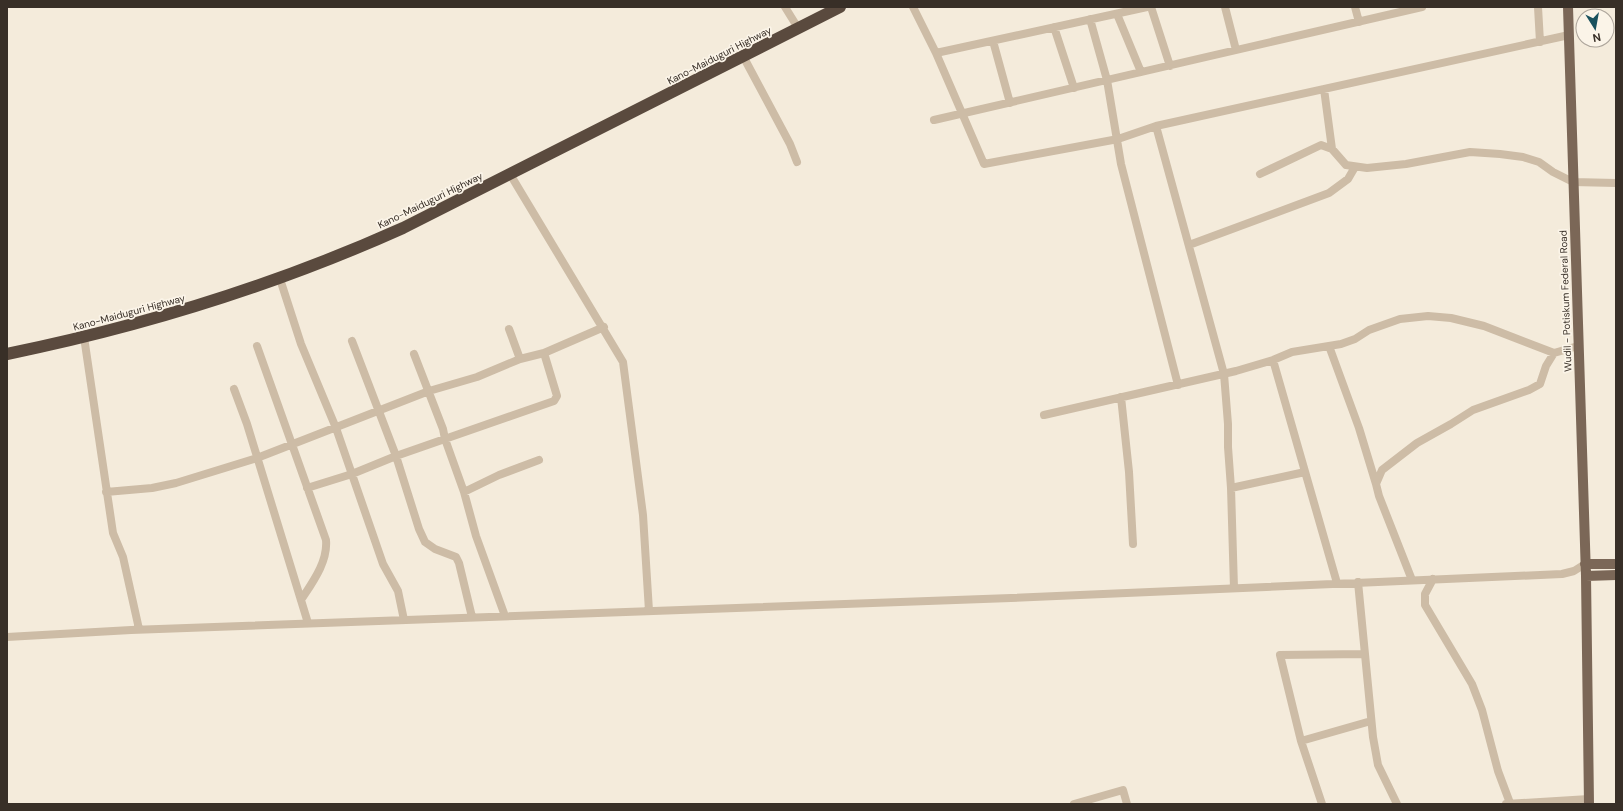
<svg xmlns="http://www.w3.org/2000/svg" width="1623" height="811" font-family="'DM Sans',sans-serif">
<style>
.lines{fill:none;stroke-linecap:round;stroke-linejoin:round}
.street{stroke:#cdbca6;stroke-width:8}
.primary{stroke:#7b6757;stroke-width:10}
.highway{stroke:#5a4a3e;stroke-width:12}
.labels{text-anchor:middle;stroke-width:3.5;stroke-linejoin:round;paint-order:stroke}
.street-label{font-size:10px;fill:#382f27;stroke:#fbf4e8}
</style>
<rect width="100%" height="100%" fill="#f4ebdb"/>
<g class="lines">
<path class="street" d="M785 7 798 28
M913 7 936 53 984 164 1118 139 1156 126 1569 35
M1151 7 1170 66
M1225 7 1236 50
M1355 7 1359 22
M1538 7 1540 42
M1117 14 1141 72
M1090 19 1107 80 1121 164 1178 385
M1054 27 1074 88
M993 41 1010 103
M936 53 1147 7
M743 56 790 144 797 162
M1324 89 1332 149
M934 120 1422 7
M1156 126 1224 374 1228 424V447L1231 488 1234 588
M510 174 623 362 643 515 649 611
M1260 174 1321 145 1332 149 1346 165 1367 168 1406 164 1470 152 1500 154 1523 157 1539 162 1553 172 1573 182 1616 183
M1189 245 1329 193 1348 179 1355 167
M280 279 301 344 336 428 383 564 398 591 404 620
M509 329 520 359
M84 337 113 533 123 557 139 629
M352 341 396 456 419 529 425 542 435 549 456 557 459 563 472 617
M257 346 326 540C328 562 312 583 301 600
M1329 346 1359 428 1376 484
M414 354 443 429 445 439 464 492 476 536 505 616
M1273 360 1337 583
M234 389 247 424 308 623
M1121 397 1129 472 1133 544
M1044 415 1236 371 1273 360 1292 352 1341 344 1355 339 1369 330 1400 319 1428 316 1451 318 1484 326 1554 353 1578 346
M307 488 352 474 396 456 554 401 557 396 544 353
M1231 488 1305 472
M106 492 152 488 176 483 257 458 429 391 477 377 520 359 544 353 604 327
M464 492 499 475 539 460
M1433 579 1425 594V605L1472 684 1482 710 1498 771 1510 803
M1412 580 1379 496 1376 484 1382 470 1417 443 1451 424 1473 410 1529 390 1540 384 1546 366 1554 353
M1358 582 1373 737 1378 765 1397 804
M7 637 131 630 1011 598 1562 574 1574 571 1585 564
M1301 741 1371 721
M1074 804 1123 790 1127 804
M1322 804 1301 741 1280 655 1364 654
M1506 804 1589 799"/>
<path class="primary" d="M1568 7 1586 576 1589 804
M1585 564H1616
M1586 576 1616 575"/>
<path class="highway" d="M7 354C144 326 276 285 403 228L840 7"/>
</g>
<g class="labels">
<g class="street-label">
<text transform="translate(719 55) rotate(-27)" y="4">Kano-Maiduguri Highway</text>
<text transform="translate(430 200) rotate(-26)" y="4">Kano-Maiduguri Highway</text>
<text transform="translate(1565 301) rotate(-92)" y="4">Wudil - Potiskum Federal Road</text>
<text transform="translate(129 312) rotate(-15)" y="4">Kano-Maiduguri Highway</text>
</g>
</g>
<rect width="1623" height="811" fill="none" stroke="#382f27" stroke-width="16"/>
<g transform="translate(1595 28) rotate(169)"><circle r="19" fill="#fbf4e8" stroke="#ada59b"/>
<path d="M0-3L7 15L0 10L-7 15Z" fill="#19515d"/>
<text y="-6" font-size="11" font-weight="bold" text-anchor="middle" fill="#382f27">N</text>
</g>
</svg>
